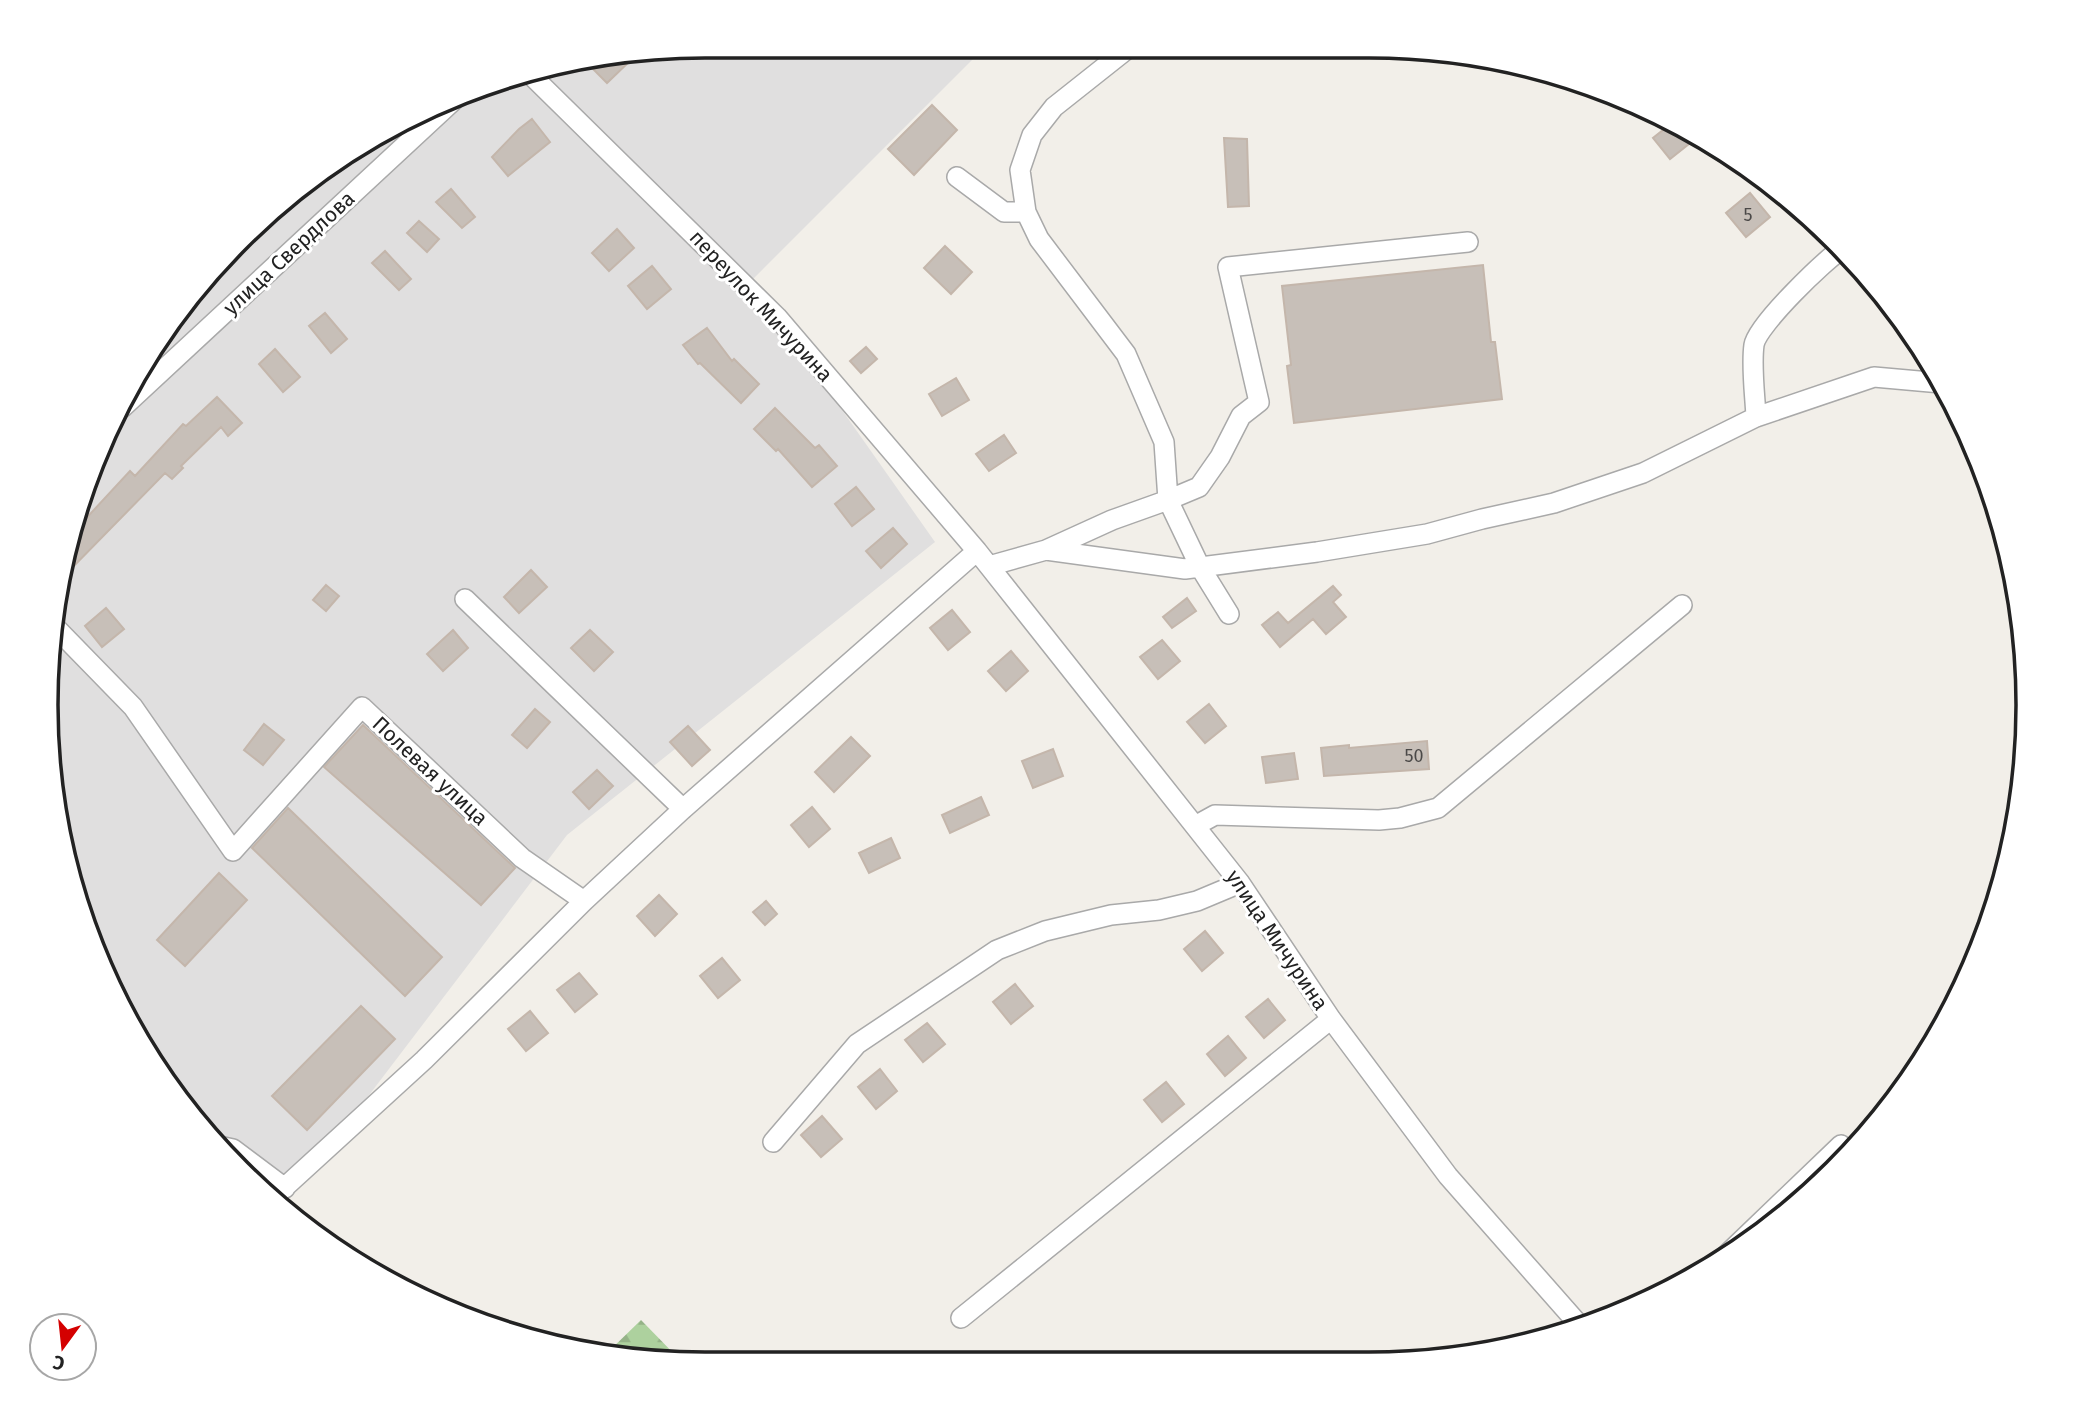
<svg xmlns="http://www.w3.org/2000/svg" width="2074" height="1410" font-family="'Fira Sans',sans-serif">
<style>
.residential{fill:#e0dfdf}
.forest{fill:url(#forest-firs)}
.building{fill:#c7bfb8;stroke:#c4b6ab;stroke-width:2}
.lines{fill:none;stroke-linecap:round;stroke-linejoin:round}
.minor-casing{stroke:#a9a9a9;stroke-width:22}
.minor{stroke:#fff;stroke-width:19}
.labels{text-anchor:middle;stroke-width:6;stroke-linejoin:round;paint-order:stroke}
.number-label{font-size:18px;fill:#4b4948}
.street-label{font-size:21px;fill:#222;stroke:#fff}
.rim{fill:none;stroke:#222;stroke-width:3.5}
</style>
<defs>
<pattern id="forest-firs" width="22" height="20" patternUnits="userSpaceOnUse" patternTransform="scale(1.75)"><rect width="22" height="20" fill="#add19e"/><path d="M5 1l3.5 6h-7zM16 11l3.5 6h-7z" fill="#95b388"/></pattern>
</defs>
<rect width="100%" height="100%" fill="#f2efe9"/>
<path class="residential" d="M705 46H986L751 281 935 542 567 835 309 1174 271 1194 239 1172 134 1034 58 834 47 661 96 453 182 303 338 157 493 80Z"/>
<path class="forest" d="M641 1320 682 1362 605 1355Z"/>
<path class="building" d="M634 57 607 83 589 65Z
M932 105 957 130 914 175 888 149Z
M532 119 550 142 508 176 492 157 519 129Z
M1673 122 1694 140 1670 159 1653 138Z
M1224 138 1247 139 1249 206 1228 207Z
M451 189 475 217 462 228 436 202Z
M1750 193 1770 217 1746 237 1726 213Z
M419 221 439 239 427 252 407 233Z
M617 229 634 248 609 271 592 253Z
M945 246 972 272 951 294 924 268Z
M385 251 411 279 399 290 372 263Z
M1483 265 1491 342H1495L1502 399 1294 423 1287 366 1291 365 1282 286Z
M652 266 671 289 647 309 628 286Z
M325 313 347 339 331 353 309 326Z
M707 328 732 361 734 359 759 384 741 403 700 363 698 364 683 345Z
M866 347 877 359 861 373 850 361Z
M275 349 300 377 283 392 259 364Z
M956 378 969 400 942 416 929 394Z
M217 397 242 423 228 436 221 427 181 466 183 468 172 479 165 473 68 572 79 526 130 471 135 476 183 424 186 426Z
M775 408 815 448 819 445 837 466 812 487 778 449 776 451 754 429Z
M1004 435 1016 453 989 471 976 454Z
M856 487 874 509 852 526 835 504Z
M893 528 907 544 881 568 866 551Z
M531 570 547 587 519 613 504 597Z
M326 585 339 596 326 611 313 600Z
M1333 586 1341 595 1333 602 1346 617 1326 634 1313 619 1280 647 1262 625 1278 612 1288 623Z
M1187 598 1196 611 1172 628 1163 617Z
M106 608 124 629 102 647 85 626Z
M952 610 970 632 948 650 930 628Z
M453 630 468 648 443 671 427 654Z
M590 630 613 652 594 671 571 648Z
M1162 640 1180 661 1158 679 1140 657Z
M1011 651 1028 671 1006 691 988 671Z
M1209 704 1226 726 1205 743 1187 722Z
M535 709 550 722 527 748 512 735Z
M264 724 284 740 263 765 244 750Z
M363 725 515 868 481 905 324 767Z
M688 726 710 750 692 766 670 742Z
M851 737 870 756 834 792 815 772Z
M1427 741 1429 769 1324 776 1321 748 1349 745V748Z
M1053 749 1063 776 1033 788 1022 761Z
M1294 753 1298 779 1266 783 1262 757Z
M597 770 613 786 589 809 573 792Z
M981 797 989 815 950 833 942 815Z
M812 807 830 829 809 847 791 825Z
M288 808 442 957 405 996 252 848Z
M891 838 900 858 869 873 859 853Z
M219 873 247 900 185 966 157 940Z
M659 895 677 914 655 936 637 916Z
M766 901 777 914 765 925 753 912Z
M1205 931 1223 953 1202 971 1184 949Z
M722 958 740 980 718 998 700 976Z
M579 973 597 994 575 1012 557 990Z
M1015 984 1033 1006 1011 1024 993 1002Z
M1268 999 1285 1020 1264 1038 1246 1017Z
M361 1006 395 1039 307 1130 272 1096Z
M530 1011 548 1033 526 1051 508 1029Z
M927 1023 945 1044 923 1062 905 1040Z
M1228 1036 1246 1058 1225 1076 1207 1054Z
M880 1069 897 1091 876 1109 858 1087Z
M1166 1082 1184 1104 1162 1122 1144 1100Z
M822 1116 842 1139 821 1157 801 1135Z"/>
<g class="lines">
<g class="minor-casing">
<path id="minor" d="M530 74 777 317 977 551 1240 883 1331 1019 1448 1176 1581 1327
M957 177 1004 212H1026
M122 408 455 99
M1756 417C1755 395 1751 366 1754 345 1757 325 1825 260 1843 248
M1046 550 1185 569 1317 552 1427 534 1482 519 1554 503 1643 473 1756 417 1874 377 1941 383
M989 566 1046 550 1112 520 1168 500 1164 442 1126 354 1039 239 1026 212 1020 170 1032 135 1054 107 1131 46
M465 599 683 809
M1229 614 1200 567 1168 500 1199 487 1220 457 1241 416 1259 402 1228 267 1468 242
M55 627 133 707 233 851 362 707 522 858 584 901
M1195 826 1215 815 1379 820 1400 818 1438 808 1682 605
M773 1142 857 1044 997 950 1045 931 1111 915 1159 910 1197 901 1240 883
M219 1146 233 1149 285 1188
M274 1197 424 1060 584 901 683 809 977 551
M1718 1263 1841 1145
M961 1318 1331 1019"/>
</g>
<use href="#minor" class="minor"/>
</g>
<g class="labels">
<g class="number-label">
<text x="1748" y="221">5</text>
<text x="1414" y="762">50</text>
</g>
<g class="street-label">
<text transform="translate(289 253) rotate(-43)" y="7">улица Свердлова</text>
<text transform="translate(761 306) rotate(47)" y="7">переулок Мичурина</text>
<text transform="translate(430 771) rotate(43)" y="7">Полевая улица</text>
<text transform="translate(1277 940) rotate(56)" y="7">улица Мичурина</text>
</g>
</g>
<path d="M0 0H2074V1410H0ZM705 58H1369A647 647 0 0 1 2016 705V705A647 647 0 0 1 1369 1352H705A647 647 0 0 1 58 705V705A647 647 0 0 1 705 58Z" fill="#fff" fill-rule="evenodd"/>
<path class="rim" d="M705 58H1369A647 647 0 0 1 2016 705V705A647 647 0 0 1 1369 1352H705A647 647 0 0 1 58 705V705A647 647 0 0 1 705 58Z"/>
<g transform="translate(63 1347) rotate(195)"><circle r="33" fill="#ffffff" stroke="#a7a7a7" stroke-width="2"/>
<path d="M0-5L12 26L0 18L-12 26Z" fill="#d40000"/>
<text y="-10" font-size="19" font-weight="bold" text-anchor="middle" fill="#222222">С</text>
</g>
</svg>
